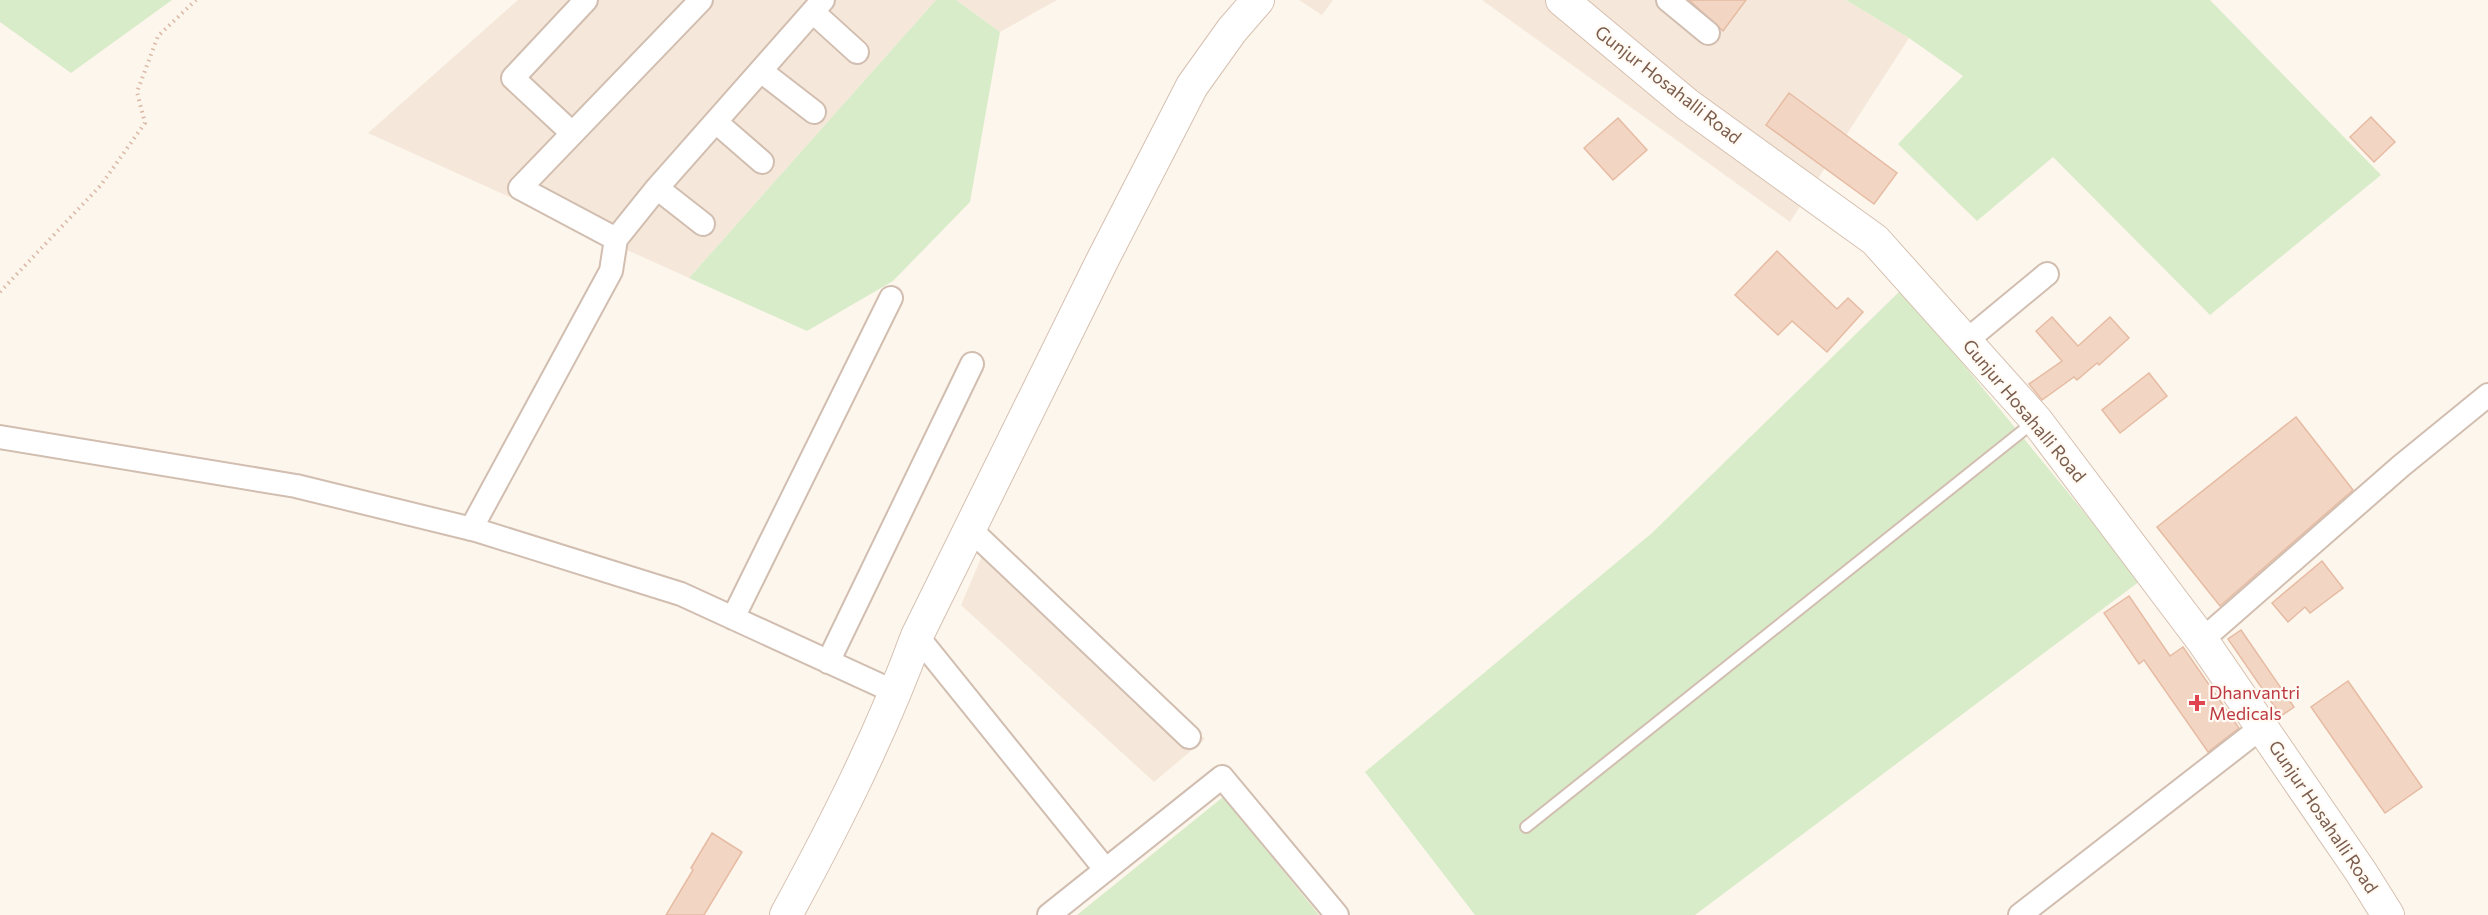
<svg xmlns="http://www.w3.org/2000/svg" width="2488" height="915" font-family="Commissioner,sans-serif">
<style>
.residential{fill:#f5e8da}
.green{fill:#d8ecc9}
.building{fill:#f3d5c3;stroke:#e6bba3;stroke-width:1.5}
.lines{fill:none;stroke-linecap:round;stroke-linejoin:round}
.lane-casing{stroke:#d1beb0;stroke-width:14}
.street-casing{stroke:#d1beb0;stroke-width:26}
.secondary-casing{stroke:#d6c0b0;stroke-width:34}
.path{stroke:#d9b8a5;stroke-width:4;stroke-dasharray:1.5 4.5;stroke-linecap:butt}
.lane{stroke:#fff;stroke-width:10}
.street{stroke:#fff;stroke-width:22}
.secondary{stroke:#fff;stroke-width:32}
.health-dot{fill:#e0444e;stroke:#fffaf3;stroke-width:2}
.labels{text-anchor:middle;stroke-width:4.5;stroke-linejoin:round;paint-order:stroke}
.street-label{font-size:18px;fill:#7a5c4d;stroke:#fffaf3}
.health-label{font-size:18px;fill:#be3a42;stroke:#fffaf3;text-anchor:start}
</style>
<rect width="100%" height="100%" fill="#fdf6ec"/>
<path class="residential" d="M518 0H936L689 278 368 133Z
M956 0H1057L1000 32Z
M1299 0H1333L1322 15Z
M1482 0H1846L1909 38 1790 222Z
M991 535 1205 739 1154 782 961 605Z"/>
<path class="green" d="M0 0H172L71 73 0 22Z
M936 0H956L1000 32 970 202 893 281 807 331 689 278Z
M1846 0H2210L2381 175 2210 315 2053 157 1977 221 1898 144 1963 76 1909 38Z
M1902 289 2140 581 1695 915H1475L1365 772 1652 533Z
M1223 797 1319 915H1077Z"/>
<path class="building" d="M1689 0H1746L1723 31Z
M1789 93 1897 173 1874 204 1766 125Z
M2371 117 2395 142 2374 162 2350 137Z
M1618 118 1647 150 1613 180 1584 148Z
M1777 251 1837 309 1848 298 1863 312 1827 352 1792 321 1778 335 1735 295Z
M2052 317 2078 346 2110 317 2129 338 2099 365 2097 363 2077 380 2074 377 2042 400 2029 384 2062 361 2036 331Z
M2149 373 2167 396 2120 433 2102 410Z
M2296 417 2353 490 2220 606 2157 527Z
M2322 561 2343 588 2310 613 2305 607 2288 622 2272 603Z
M2129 596 2170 656 2183 647 2239 728 2208 752 2144 660 2139 664 2104 613Z
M2241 630 2294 707 2281 716 2228 639Z
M2348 681 2422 787 2385 813 2311 707Z
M712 833 742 852 704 915H666L693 870 691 868Z"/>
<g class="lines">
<g class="lane-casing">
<path id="lane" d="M1526 827 2035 421"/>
</g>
<g class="street-casing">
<path id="street" d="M701 0 520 188 616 239 657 188 823 0
M1668 0 1708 33
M813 12 857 52
M761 71 814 112
M716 122 762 162
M572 133 513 78 586 0
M657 188 703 224
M1966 341 2047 274
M0 437 296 486 476 530 681 594 897 693
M471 529 611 271 616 239
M970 529 1189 737
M733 618 891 298
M917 636 1105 869
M2202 640 2401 466 2488 395
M828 662 972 364
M1049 915 1222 777 1337 915
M2020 915 2262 727"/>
</g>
<g class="secondary-casing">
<path id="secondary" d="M1562 0 1688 105 1875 240 2036 420 2202 640 2361 872 2388 915
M786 915C835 825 882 732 917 636L1103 259 1192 86 1232 30 1258 0"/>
</g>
<path class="path" d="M0 292 101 185 145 123 137 92 158 36 196 0"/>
<use href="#lane" class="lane"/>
<use href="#street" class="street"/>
<use href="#secondary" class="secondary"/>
</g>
<path class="health-dot" d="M2194 694h6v6h6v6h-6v6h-6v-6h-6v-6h6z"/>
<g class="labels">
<g class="street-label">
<text transform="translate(1668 85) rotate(38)" y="6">Gunjur Hosahalli Road</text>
<text transform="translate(2024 411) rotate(50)" y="6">Gunjur Hosahalli Road</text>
<text transform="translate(2323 817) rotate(56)" y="6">Gunjur Hosahalli Road</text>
</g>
<g class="health-label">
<text x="2209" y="699">Dhanvantri<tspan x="2209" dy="21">Medicals</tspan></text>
</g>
</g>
</svg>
